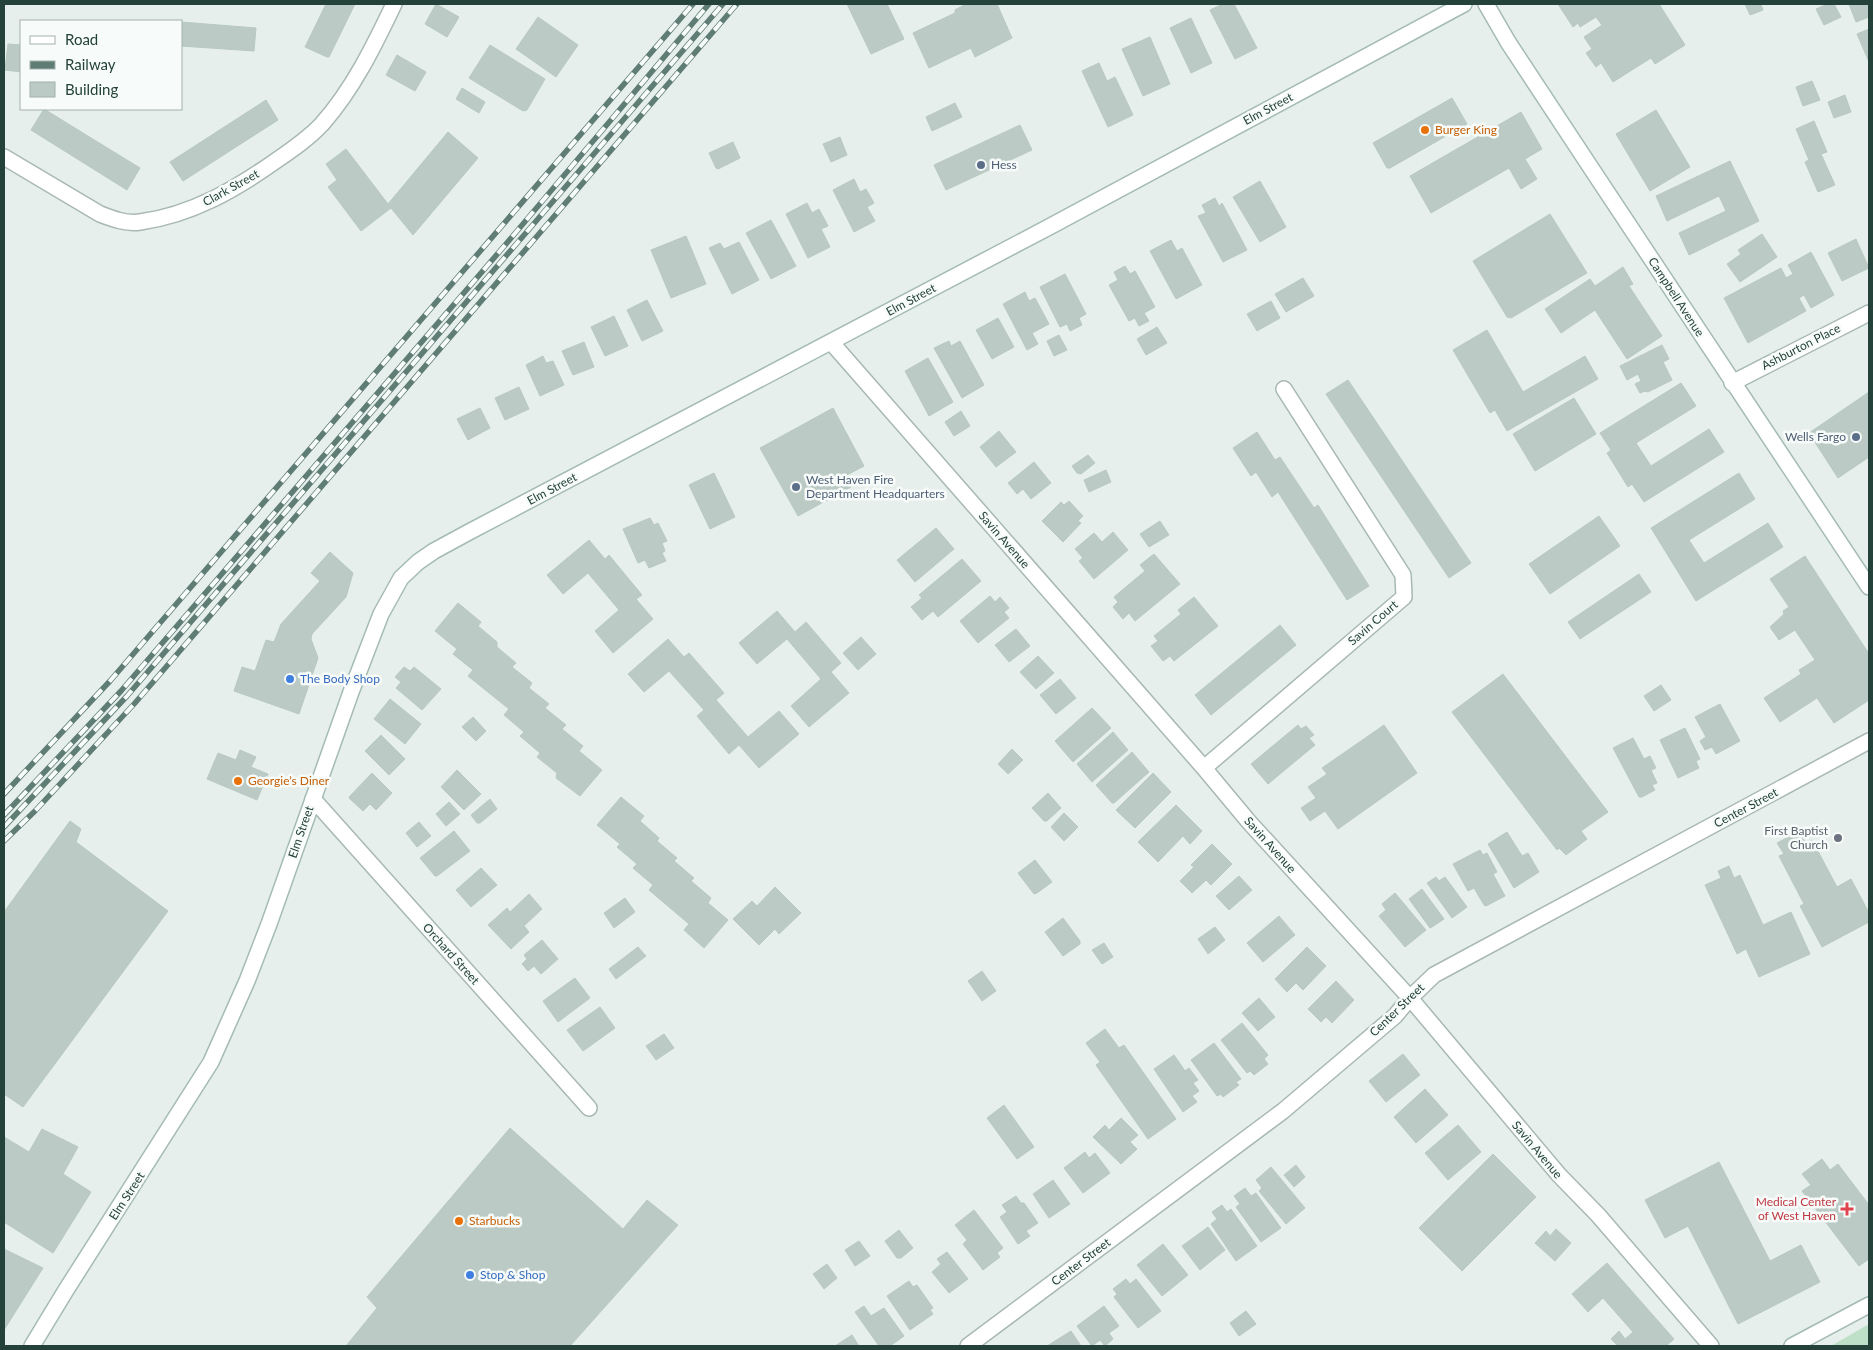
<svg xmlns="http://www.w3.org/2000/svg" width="1873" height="1350" font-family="Lato,sans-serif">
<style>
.green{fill:#bfe0c8}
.building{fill:#bbcac4;stroke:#b8c9c2}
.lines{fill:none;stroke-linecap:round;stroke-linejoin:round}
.minor-casing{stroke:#a8b8b2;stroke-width:18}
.secondary-casing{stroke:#a4bbb3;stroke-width:18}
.minor{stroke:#fff;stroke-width:15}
.secondary{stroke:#fff;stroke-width:15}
.rail-casing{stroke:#5f7d75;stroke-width:5.5}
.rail{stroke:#f7fbf9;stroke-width:4;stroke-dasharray:11;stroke-linecap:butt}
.food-dot{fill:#e8710a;stroke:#f7fbf9;stroke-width:2}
.service-dot{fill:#5c6f8a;stroke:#f7fbf9;stroke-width:2}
.shop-dot{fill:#3f7fe0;stroke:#f7fbf9;stroke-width:2}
.worship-dot{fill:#6b7280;stroke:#f7fbf9;stroke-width:2}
.health-dot{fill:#e0444e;stroke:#f7fbf9;stroke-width:2}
.labels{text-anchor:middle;stroke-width:5;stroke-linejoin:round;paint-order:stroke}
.street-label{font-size:12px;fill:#24423a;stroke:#f7fbf9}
.food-label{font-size:12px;fill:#c56008;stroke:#f7fbf9;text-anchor:start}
.service-label{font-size:12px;fill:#4e5e75;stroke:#f7fbf9;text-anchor:start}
.shop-label{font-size:12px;fill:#366cbe;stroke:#f7fbf9;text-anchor:start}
.worship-label{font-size:12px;fill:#5b616d;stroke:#f7fbf9;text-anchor:end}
.health-label{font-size:12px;fill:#be3a42;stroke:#f7fbf9;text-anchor:end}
</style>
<rect width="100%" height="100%" fill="#e6efeb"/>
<path class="green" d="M1869 1324V1346H1831Z"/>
<path class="building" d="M326 4H355L329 57H327L305 47Z
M436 4 459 17 447 37 425 24Z
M847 4H887L904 39 871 54Z
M966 4H997L1012 38 975 57 971 48 929 68 913 33 955 13V10Z
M1223 4H1234L1257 48 1235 59 1210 10Z
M1558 4H1659L1685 45 1655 64 1651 58 1613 82 1601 63 1596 67 1586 53 1592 49 1584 37 1602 25 1596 17 1580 27 1578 23 1573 27Z
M1745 4H1764L1761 5 1763 10 1750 15Z
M1828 4H1834L1841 17 1824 25 1816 9Z
M1849 4H1869V17L1856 22Z
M538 17 578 45 556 77 516 49Z
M1191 18 1212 63 1191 73 1170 28Z
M181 22 256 28 254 51 181 46Z
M1869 29V62L1857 34Z
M1150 37 1170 84 1143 96 1122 49Z
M8 44 21 45V72L5 70Z
M490 45 545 79 527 110 523 111 469 78Z
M397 55 426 72 415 91 386 75Z
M1099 63 1107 81 1115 77 1133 115 1108 127 1082 71Z
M1812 81 1820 100 1803 106 1796 87Z
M462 88 485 102 479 113 456 99Z
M1845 95 1851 112 1834 118 1828 102Z
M1452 98 1467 124 1390 168H1387L1373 143Z
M266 100 278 120 183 181 170 162Z
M955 103 962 117 932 131 926 117Z
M44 109 140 168 127 190 31 130Z
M1656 110 1690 167 1650 191 1616 134Z
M1521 112 1542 149 1525 159 1537 179 1521 189 1509 168 1431 213 1410 176Z
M1814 121 1827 152 1821 154 1835 185 1818 192 1805 162 1809 160 1796 129Z
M1020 125 1032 150 946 190 934 165Z
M448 132 478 158 413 235 391 208 361 231 328 187 337 180 326 164 346 149 388 204Z
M840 137 847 155 831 162 823 144Z
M733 142 740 158 718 169 716 168 709 153Z
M1730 161 1759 221 1689 255 1679 233 1726 211 1719 196 1667 221 1656 196Z
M854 179 860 192 866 189 874 203 867 207 875 221 854 232 833 190Z
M1260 181 1286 227 1260 242 1233 197Z
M1215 198 1219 206 1222 203 1247 250 1223 262 1198 216 1206 213 1202 205Z
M807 203 812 213 819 209 828 226 821 229 830 247 808 258 786 214Z
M1550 214 1587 273 1511 318 1507 317 1473 261Z
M771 220 796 266 771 279 746 233Z
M1762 234 1777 257 1740 282 1727 264 1741 254 1738 250Z
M686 236 706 284 671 298 651 250Z
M1856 239 1869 268 1842 281 1828 253Z
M1171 240 1177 251 1182 248 1202 285 1176 299 1150 251Z
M739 242 759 280 732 294 709 248 720 243 724 249Z
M1811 252 1834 295 1811 308 1804 295 1799 298 1806 311 1748 343 1724 298 1781 268 1786 278 1793 274 1788 265Z
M1125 266 1130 274 1135 271 1155 307 1144 313 1149 321 1139 326 1135 318 1129 321 1109 285 1118 280 1114 272Z
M1623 267 1633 284 1629 286 1662 336 1627 359 1595 310 1561 333 1545 309 1590 279 1595 286Z
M1065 274 1086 314 1079 318 1082 325 1070 331 1067 324 1060 327 1040 287Z
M1303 278 1314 296 1286 312 1275 294Z
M1025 292 1029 301 1035 298 1049 324 1032 333 1038 344 1027 350 1003 304Z
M647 300 663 331 642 341 627 310Z
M1271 301 1280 318 1257 331 1247 314Z
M614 316 628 346 605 356 591 327Z
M998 318 1014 347 992 359 976 330Z
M1157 327 1167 343 1146 355 1137 339Z
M1487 330 1523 392 1585 356 1598 379 1507 431 1495 410 1490 413 1453 350Z
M1059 335 1067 350 1054 356 1047 341Z
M949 341 951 346 960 341 984 385 962 398 934 348Z
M584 342 594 367 573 375 562 351Z
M1662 345 1669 359 1663 362 1672 380 1648 392 1645 391 1640 393 1635 384 1641 381 1638 374 1627 380 1620 366Z
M543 356 546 363 553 361 564 385 540 396 526 365Z
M928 358 953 402 929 416 905 371Z
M1348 380 1471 563 1449 578 1326 394Z
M1681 383 1696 406 1636 443 1651 466 1709 429 1724 452 1644 502 1632 484 1628 487 1607 453 1611 450 1600 433Z
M519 387 529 409 505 420 495 398Z
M1869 392V457L1838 478 1809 433Z
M1574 398 1596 434 1535 471 1513 434Z
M480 408 490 428 468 440 457 419Z
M833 408 864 466 845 476 851 487 798 516 760 448Z
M961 411 970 426 954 436 945 422Z
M999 431 1016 452 996 467 980 447Z
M1257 432 1275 460 1280 457 1314 508 1318 505 1369 586 1347 600 1278 492 1272 497 1256 472 1251 476 1233 448Z
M1088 455 1095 463 1081 474 1077 473 1072 466Z
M1034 462 1051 483 1031 499 1023 489 1017 494 1008 483Z
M1106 470 1111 482 1089 492 1084 480Z
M714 473 735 517 710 529 689 485Z
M1739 473 1755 499 1689 540 1704 563 1768 523 1783 547 1696 601 1651 528Z
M1069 501 1083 516 1078 521 1081 523 1063 542 1042 521 1061 502 1064 505Z
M1599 516 1620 546 1550 594 1529 564Z
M650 518 654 525 658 523 667 541 662 543 665 551 662 553 666 561 649 568 645 560 638 563 623 529Z
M1160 521 1169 535 1149 547 1140 534Z
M936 528 954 549 915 582 897 560Z
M1113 532 1128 550 1094 579 1079 561 1083 558 1075 549 1094 533 1102 542Z
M589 540 605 559 609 555 642 595 636 599 653 619 613 653 595 631 619 610 588 573 563 594 547 575Z
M330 552 353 573 346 597 312 634 311 639 318 658 299 714 234 691 242 667 255 671 266 640 274 642 281 624 320 581 311 573Z
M1154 554 1180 584 1135 621 1129 613 1123 619 1113 607 1118 602 1114 597 1145 571 1140 565Z
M1805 556 1869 654V700L1834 723 1817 698 1780 722 1764 698 1801 674 1799 670 1815 660 1795 630 1779 640 1770 627 1784 614 1783 611 1789 607 1770 579Z
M962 559 981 581 938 617 933 611 922 620 911 607 922 598 919 595Z
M1639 574 1651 592 1580 639 1568 622Z
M990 596 995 602 1000 597 1009 608 1004 612 1009 618 978 643 960 621Z
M1194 597 1218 626 1174 661 1170 656 1163 661 1151 646 1158 641 1154 636 1181 614 1178 610Z
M458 603 481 622 478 626 497 642V647L516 663 512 667 532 683 529 688 549 704 545 708 566 725 562 729 583 746 579 751 602 770 580 796 556 778 557 773 537 757 540 753 520 736 524 732 504 715 509 709 468 676 473 670 453 654 457 649 435 631Z
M777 611 795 632 806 622 841 663 831 672 849 693 809 727 791 706 821 679 787 639 757 664 739 643Z
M1280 625 1296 645 1211 715 1195 695Z
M1016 629 1030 646 1009 662 995 645Z
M861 637 876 654 858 670 843 653Z
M668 639 684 657 689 653 724 693 716 700 748 737 779 711 799 734 759 768 739 745 729 754 697 716 704 710 669 671 644 692 628 674Z
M1038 656 1054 673 1036 689 1020 672Z
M404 667 410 671 414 667 441 689 422 710 396 688 401 682 395 677Z
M1503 674 1608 812 1581 831 1587 839 1566 855 1559 848 1557 850 1452 712Z
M1060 679 1076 698 1056 714 1040 695Z
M1661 685 1671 700 1654 711 1644 696Z
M390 699 421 724 405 744 374 719Z
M1720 704 1740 741 1716 754 1712 747 1705 750 1700 741 1706 737 1695 717Z
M1092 708 1111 728 1073 762 1055 741Z
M473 717 486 731 476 741 462 727Z
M1298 725 1301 729 1306 726 1314 735 1309 738 1315 745 1268 784 1251 764Z
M1384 725 1417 773 1338 829 1325 811 1310 821 1301 808 1316 798 1308 787 1327 774 1322 768Z
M1685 728 1700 759 1696 761 1699 768 1678 778 1660 740Z
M1113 732 1128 750 1092 782 1077 764Z
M381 735 405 759 389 775 365 751Z
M1633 738 1644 759 1650 756 1656 768 1651 770 1657 783 1652 785 1655 790 1642 797H1639L1613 748Z
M1012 749 1023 760 1008 774 998 764Z
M240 750 256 757 251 767 268 774 257 800 207 779 218 753 236 760Z
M1132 752 1149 772 1114 803H1112L1096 785Z
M457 770 481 794 464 810 441 787Z
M372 773 392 793 376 810 370 804 363 811 349 798 350 796Z
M1153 773 1171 792 1135 828 1116 810Z
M1048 793 1061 808 1047 821H1044L1032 808Z
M621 797 644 816 640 821 659 838 657 841 677 858 674 861 694 878 691 881 711 898 708 903 728 920 704 948 684 930 689 924 649 890 653 885 633 868 637 864 617 847 620 844 597 825Z
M490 799 497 809 480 823H477L471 815Z
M449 802 460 814 446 826 436 814Z
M1176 805 1202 831 1190 844 1183 836 1158 862 1138 842Z
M1064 813 1078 827 1064 841 1051 827Z
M70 821 81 829 76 842 168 911 23 1107 4 1094V912Z
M419 822 431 836 417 847 406 833Z
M454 831 470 851 437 876H435L420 858Z
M1800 831 1806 843 1812 840 1837 887 1851 879 1869 913V922L1822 947 1800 906 1804 904 1779 856 1784 854 1777 843Z
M1507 832 1522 856 1528 853 1539 872 1514 888 1488 844Z
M1212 844 1232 864 1211 885 1206 880 1192 893 1180 881 1194 867 1191 865Z
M1480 850 1483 855 1487 853 1497 872 1493 874 1505 896 1486 906 1484 905 1474 888 1468 891 1453 864Z
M1035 860 1052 882 1037 893 1034 894 1018 873Z
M1729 866 1734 878 1740 875 1763 925 1791 912 1810 954 1759 977 1746 949 1737 954 1705 885 1721 878 1718 871Z
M481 868 497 885 471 907 456 890Z
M1239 876 1252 890 1229 910 1216 896Z
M1436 877 1439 881 1445 877 1467 907 1452 918 1427 883Z
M775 887 801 913 779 934 775 929 759 945 733 919 752 901 757 906Z
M1422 889 1444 919 1432 927 1430 928 1409 899Z
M1395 893 1426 930 1405 947 1379 916 1386 910 1382 904Z
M529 894 542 909 524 926 529 932 511 949 488 925 507 908 510 912Z
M625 898 635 912 614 928 604 913Z
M1279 916 1295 935 1263 962 1247 943Z
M1063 918 1080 941V944L1063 956 1045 932Z
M1215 927 1225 940 1208 954 1198 939Z
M542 940 558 959 541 974 534 966 528 971 522 964 527 959 524 955Z
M1104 943 1113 957 1102 964 1092 950Z
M638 947 646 956 616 979 609 969Z
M1307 947 1326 966 1303 990 1296 983 1287 992 1275 979Z
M982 971 996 991 982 1001 968 981Z
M575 978 590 998 558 1022 543 1001Z
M1336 981 1354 1000 1332 1023 1326 1017 1321 1022 1308 1009Z
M1259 998 1275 1017 1258 1031 1242 1013Z
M600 1007 615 1028 583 1051 567 1030Z
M1242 1023 1268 1055 1264 1059 1268 1064 1254 1075 1250 1071 1247 1073 1221 1040Z
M1105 1029 1119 1048 1124 1045 1176 1119 1148 1139 1096 1065 1100 1062 1086 1043Z
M664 1034 674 1048 656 1060 646 1046Z
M1214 1043 1241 1079 1236 1082 1239 1085 1223 1097 1221 1094 1217 1096 1191 1060Z
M1403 1054 1420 1075 1386 1102 1369 1081Z
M1174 1055 1185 1071 1189 1068 1198 1080 1193 1083 1199 1091 1192 1096 1197 1102 1183 1112 1154 1069Z
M1425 1089 1448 1115 1416 1143 1394 1117Z
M1004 1105 1034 1147 1017 1159 987 1118Z
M1121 1118 1138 1135 1130 1142 1137 1149 1121 1164 1093 1137 1105 1125 1109 1130Z
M1458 1125 1481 1152 1448 1180 1425 1153Z
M510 1128 623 1229 647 1200 678 1225 570 1346H346L377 1308 367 1297Z
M42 1129 78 1147 63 1174 91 1192 53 1253 4 1222V1137L29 1152Z
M1085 1152 1089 1158 1095 1153 1110 1173 1083 1193 1064 1168Z
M1493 1154 1536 1197 1462 1271 1419 1228Z
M1822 1159 1830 1170 1838 1164 1869 1205V1259L1859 1266 1802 1191 1811 1185 1802 1174Z
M1719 1162 1770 1261 1801 1245 1820 1282 1738 1324 1688 1226 1665 1238 1645 1200Z
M1296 1165 1305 1177 1294 1187 1284 1175Z
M1271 1167 1305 1208 1286 1224 1259 1191 1262 1188 1256 1180Z
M1053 1180 1070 1204 1049 1218 1033 1194Z
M1245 1188 1251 1196 1256 1193 1281 1228 1261 1242 1236 1207 1240 1204 1234 1196Z
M1016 1196 1021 1203H1024L1038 1223 1026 1231 1030 1236 1018 1244 1000 1217 1007 1212 1002 1205Z
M1222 1205 1227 1212 1231 1209 1257 1246 1236 1261 1211 1224 1217 1219 1212 1212Z
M974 1210 1003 1248 997 1253 1000 1257 983 1270 963 1244 967 1240 955 1225Z
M1208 1227 1225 1250 1200 1270 1182 1246Z
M1556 1229 1571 1243 1555 1261 1535 1243 1546 1231 1550 1236Z
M899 1230 913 1248 901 1258H897L885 1241Z
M859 1241 870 1256 855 1266 845 1250Z
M1163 1244 1188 1275 1162 1296 1137 1265Z
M4 1249 43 1268 4 1330Z
M947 1252 968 1279 949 1293 932 1272 941 1264 937 1259Z
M1607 1263 1674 1339 1666 1346H1618L1611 1339 1619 1331 1625 1339 1633 1332 1603 1298 1588 1312 1572 1294Z
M827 1264 837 1278 824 1289 813 1274Z
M1126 1279 1130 1284 1136 1279 1161 1311 1138 1328 1114 1297 1117 1294 1113 1289Z
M909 1281 913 1287 917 1285 933 1308 930 1310 933 1314 910 1330 887 1296Z
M864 1306 871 1316 884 1308 904 1336 890 1346H879L855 1312Z
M1104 1306 1119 1326 1109 1333 1113 1339 1105 1346 1100 1340 1092 1346 1077 1326Z
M1246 1311 1256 1324 1239 1336 1230 1323Z
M1071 1331 1081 1346H1047Z
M852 1335 859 1346H835Z"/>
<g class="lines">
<g class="minor-casing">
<path id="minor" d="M4 157 100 214C113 219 126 224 140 222 192 215 236 189 277 160 293 149 309 138 322 124 353 89 374 46 394 4
M831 342 1204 768 1249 822 1410 998 1559 1175 1598 1215 1711 1346
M1732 383 1869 313
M1204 768 1404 597 1403 575 1284 389
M313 799 589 1108
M968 1346 1283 1111 1395 1016 1410 998 1434 975 1869 741"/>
</g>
<g class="secondary-casing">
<path id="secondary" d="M1486 4 1508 42 1593 171 1869 587
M32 1346 66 1290 211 1062 247 981 269 924 351 692 381 614 401 578 418 562 434 551 469 532 1049 227 1464 4
M1792 1346 1869 1305"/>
</g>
<use href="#minor" class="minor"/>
<use href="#secondary" class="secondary"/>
<g class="rail-casing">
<path id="rail" d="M4 794 110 681 693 4
M4 815 121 691 506 244 709 4
M4 827 127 696 723 4
M4 841 35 811 135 703 737 4"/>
</g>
<use href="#rail" class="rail"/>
</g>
<g class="food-dot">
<circle cx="1425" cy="130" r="5"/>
<circle cx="238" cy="781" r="5"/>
<circle cx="459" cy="1221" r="5"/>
</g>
<g class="service-dot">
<circle cx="981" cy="165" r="5"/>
<circle cx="1856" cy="437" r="5"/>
<circle cx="796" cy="487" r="5"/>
</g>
<g class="shop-dot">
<circle cx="290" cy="679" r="5"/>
<circle cx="470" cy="1275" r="5"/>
</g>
<circle class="worship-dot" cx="1838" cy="838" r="5"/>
<path class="health-dot" d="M1844.5 1201.5h5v5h5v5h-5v5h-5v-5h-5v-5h5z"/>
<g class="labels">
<g class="street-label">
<text transform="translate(1268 109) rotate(-28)" y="4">Elm Street</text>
<text transform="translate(231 188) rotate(-29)" y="4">Clark Street</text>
<text transform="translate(1676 297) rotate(57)" y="4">Campbell Avenue</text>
<text transform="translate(911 300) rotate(-28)" y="4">Elm Street</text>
<text transform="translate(1801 347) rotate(-27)" y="4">Ashburton Place</text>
<text transform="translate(552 489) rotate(-28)" y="4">Elm Street</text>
<text transform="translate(1004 540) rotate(49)" y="4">Savin Avenue</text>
<text transform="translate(1373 623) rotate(-41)" y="4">Savin Court</text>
<text transform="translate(1746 808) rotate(-28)" y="4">Center Street</text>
<text transform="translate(301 832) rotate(-71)" y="4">Elm Street</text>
<text transform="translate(1270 845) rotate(48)" y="4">Savin Avenue</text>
<text transform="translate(451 954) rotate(48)" y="4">Orchard Street</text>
<text transform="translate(1397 1010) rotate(-44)" y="4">Center Street</text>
<text transform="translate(1537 1150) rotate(50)" y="4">Savin Avenue</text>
<text transform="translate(127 1196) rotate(-57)" y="4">Elm Street</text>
<text transform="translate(1081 1262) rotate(-37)" y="4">Center Street</text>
</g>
<g class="food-label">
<text x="1435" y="134">Burger King</text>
<text x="248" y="785">Georgie’s Diner</text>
<text x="469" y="1225">Starbucks</text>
</g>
<g class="service-label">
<text x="991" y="169">Hess</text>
<text x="1846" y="441" text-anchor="end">Wells Fargo</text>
<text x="806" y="484">West Haven Fire<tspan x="806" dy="14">Department Headquarters</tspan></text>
</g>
<g class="shop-label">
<text x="300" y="683">The Body Shop</text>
<text x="480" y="1279">Stop &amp; Shop</text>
</g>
<g class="worship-label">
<text x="1828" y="835">First Baptist<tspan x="1828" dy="14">Church</tspan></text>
</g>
<g class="health-label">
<text x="1836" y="1206">Medical Center<tspan x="1836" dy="14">of West Haven</tspan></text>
</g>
</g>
<rect width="1873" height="1350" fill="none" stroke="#24423a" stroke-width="10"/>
<rect x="20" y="20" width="162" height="90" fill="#f7fbf9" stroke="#a3b1ad"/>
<rect x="30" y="36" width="25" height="8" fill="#ffffff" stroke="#a3b1ad"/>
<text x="65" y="45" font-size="15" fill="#24423a">Road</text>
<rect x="30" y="61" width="25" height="8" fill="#5f7d75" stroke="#a3b1ad"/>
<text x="65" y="70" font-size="15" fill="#24423a">Railway</text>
<rect x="30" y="82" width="25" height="15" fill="#bbcac4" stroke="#a3b1ad"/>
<text x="65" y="95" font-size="15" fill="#24423a">Building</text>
</svg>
